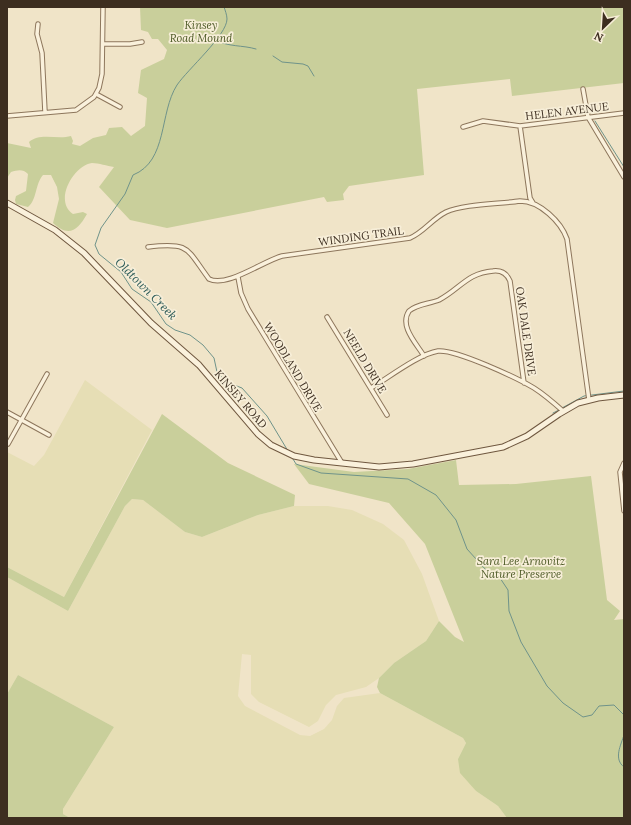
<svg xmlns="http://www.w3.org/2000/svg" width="631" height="825" font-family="Lora,serif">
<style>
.farmland{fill:#e6deb5}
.green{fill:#c9cf9b}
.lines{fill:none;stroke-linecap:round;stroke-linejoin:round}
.stream{stroke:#6f938a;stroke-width:1}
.street-casing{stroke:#8d765c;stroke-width:5.5}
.secondary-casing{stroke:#6f573f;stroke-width:7}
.street{stroke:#faf1dc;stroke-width:3.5}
.secondary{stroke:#faf1dc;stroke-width:5}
.labels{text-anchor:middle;stroke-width:3.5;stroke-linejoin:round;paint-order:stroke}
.park-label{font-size:11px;font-style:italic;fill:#4d5a26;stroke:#f7eed8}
.street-label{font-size:11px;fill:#3d2e20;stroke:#f7eed8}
.water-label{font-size:12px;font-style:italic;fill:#2f5d5a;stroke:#f7eed8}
</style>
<rect width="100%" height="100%" fill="#f0e4c8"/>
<path class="farmland" d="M85 380 152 430 64 597 7 567V452L34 466 44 455Z
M132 499 143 500 185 532 202 537 258 515 294 506H328L352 510 383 524 404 540 422 574 439 621 426 641 394 663 379 678 366 687 336 695 326 705 318 721 309 727 259 702 251 694V655L242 654 238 696 245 706 300 735 310 736 324 729 332 720 337 706 344 698 380 693 463 738 466 743 458 759 476 791 498 806 507 818H70L63 814V809L114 727 18 675 7 694V577L68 611 125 506Z"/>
<path class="green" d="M140 7H624V83L512 96 510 79 417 89 424 175 349 186 343 194 344 200 327 202 324 197 167 228 130 220 99 187 114 167C107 166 99 163 92 163 74 165 53 201 73 214L83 212 87 214C78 230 69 238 53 223L59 199 57 187 51 175H43C35 184 37 200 28 207L16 204 15 200 16 196 26 191 28 174C23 169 18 170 11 172L7 178V143L31 148 29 142C40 132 57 140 71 136L73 141 72 144 80 146 93 138 106 135 109 128 122 127 131 136 145 126 147 98 138 93 141 70 164 59 167 50 158 39H152L148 32 141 30Z
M162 414 228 463 295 495 294 506 258 515 202 537 185 532 143 500 132 499 125 506 68 611 7 577V567L64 597Z
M456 460 459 485 516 484 591 476 607 600 620 611 614 620 624 619V818H507L498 806 476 791 460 773 458 759 466 743 463 738 380 693 377 687 379 678 394 663 426 641 439 621 455 637 464 642 425 544 389 503 309 484 294 464 354 472 408 469Z
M18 675 114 727 63 809V814L70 818H7V694Z"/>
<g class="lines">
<path class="stream" d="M224 7C225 10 227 15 227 19 227 35 188 69 177 85 159 113 168 161 133 175L125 194 101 228 95 245 99 254 121 272 132 289 151 302 166 324 175 330 190 335 203 345 214 358 217 372 226 382 242 388 267 416 288 451
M216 40C227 47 243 45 256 49
M273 56 282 62 303 64 308 66 314 76
M595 121 624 167
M562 408 584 396 624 391
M553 413 559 410
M293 459 296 464 321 473 408 479 436 495 456 520 467 549 486 570 500 578 508 590 509 611 521 642 547 686 563 703 583 717 592 715 599 706 614 705 624 715
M624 735C621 745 613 759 624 767"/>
<g class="street-casing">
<path id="street" d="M38 24 37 34 42 53 45 112
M103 44H130L142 42
M583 89 588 117 624 177
M96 94 120 107
M7 116 76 110 94 97 99 88 102 74 103 7
M463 127 483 121 520 126
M533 203 530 198 520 126 624 113
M148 247C190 242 186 248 209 279 227 288 263 261 282 256L410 238C424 232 432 219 446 212 463 204 500 204 520 201 540 201 561 222 567 239L589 400
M238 277 241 293 248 309 342 463
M327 317 387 415
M424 356C416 343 399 326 409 311 417 304 429 304 439 300 460 289 467 273 493 271 501 270 507 274 510 281L524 383
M371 388C388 378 419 354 438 351 456 349 517 378 534 388 545 395 554 403 563 411
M7 412 49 435
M8 444 47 374
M624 463 620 472 624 511"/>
</g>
<g class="secondary-casing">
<path id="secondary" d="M7 203 55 230 84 253 151 323 199 365 258 434 271 445 294 456 314 460 379 467 413 464 503 447 527 436 559 414 578 403 598 398 624 395"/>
</g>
<use href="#street" class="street"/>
<use href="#secondary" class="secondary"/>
</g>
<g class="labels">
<g class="park-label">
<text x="201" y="29">Kinsey<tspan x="201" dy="13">Road Mound</tspan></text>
<text x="521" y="565">Sara Lee Arnovitz<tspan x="521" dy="13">Nature Preserve</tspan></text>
</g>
<g class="street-label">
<text transform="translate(567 111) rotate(-7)" y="4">HELEN AVENUE</text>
<text transform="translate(361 236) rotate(-8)" y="4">WINDING TRAIL</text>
<text transform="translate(526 331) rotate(82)" y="4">OAK DALE DRIVE</text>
<text transform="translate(365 361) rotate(59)" y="4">NEELD DRIVE</text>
<text transform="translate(293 367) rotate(59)" y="4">WOODLAND DRIVE</text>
<text transform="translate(241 399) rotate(49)" y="4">KINSEY ROAD</text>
</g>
<g class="water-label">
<text transform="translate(146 289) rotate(45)" y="4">Oldtown Creek</text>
</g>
</g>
<rect width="631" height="825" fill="none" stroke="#3d2e20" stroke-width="16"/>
<g transform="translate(603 28) rotate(205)" stroke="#f7eed8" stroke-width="3" paint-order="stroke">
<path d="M0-3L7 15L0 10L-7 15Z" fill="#3d2e20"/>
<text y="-6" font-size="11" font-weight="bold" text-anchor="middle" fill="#3d2e20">N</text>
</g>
</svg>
